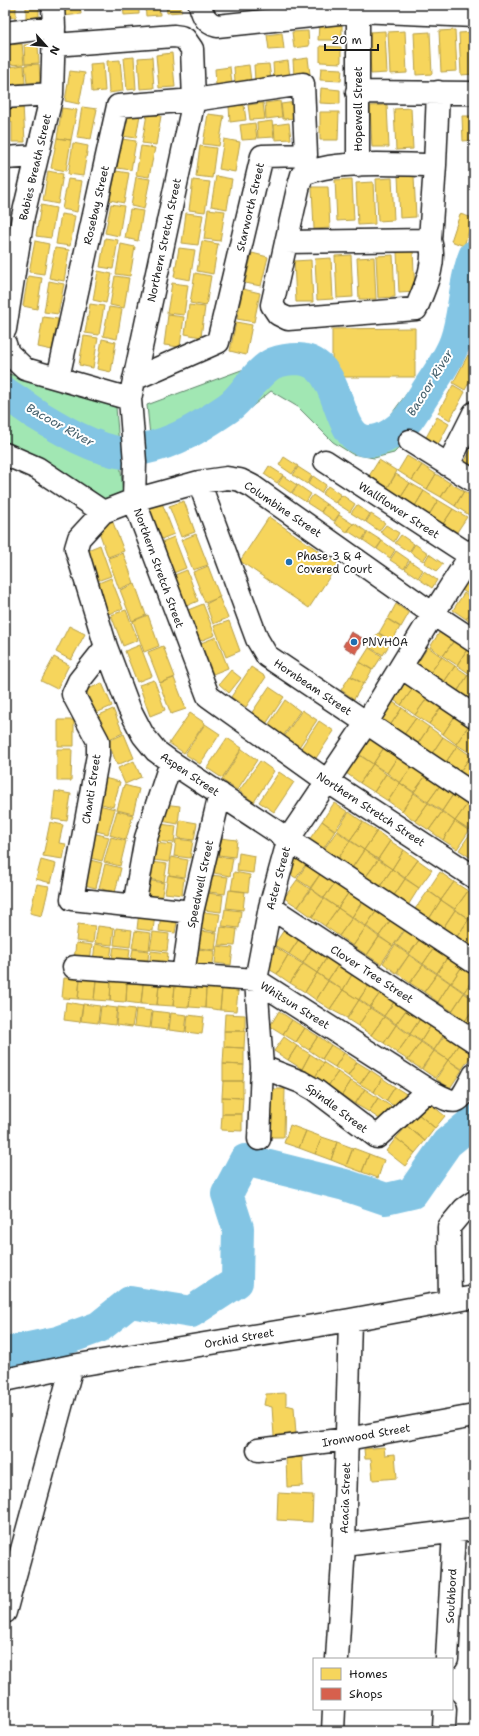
<svg xmlns="http://www.w3.org/2000/svg" width="479" height="1736" font-family="'Shantell Sans',sans-serif">
<style>
.green{fill:#a1e7b3;stroke:#5e8268}
.homes{fill:#f6d55c;stroke:#b59e49}
.shops{fill:#d6604d;stroke:#9e4c3e}
.lines{fill:none;stroke-linecap:round;stroke-linejoin:round}
.river{stroke:#83c5e4;stroke-width:32}
.minor-casing{stroke:#1c1c1c;stroke-width:25}
.minor{stroke:#fff;stroke-width:22}
.poi-dot{fill:#1f6fb2;stroke:#fff;stroke-width:1.5}
.labels{text-anchor:middle;stroke-width:4;stroke-linejoin:round;paint-order:stroke}
.street-label{font-size:11px;fill:#1c1c1c;stroke:#fff}
.poi-label{font-size:11px;fill:#1c1c1c;stroke:#fff;text-anchor:start}
.water-label{font-size:12px;font-style:italic;fill:#45606c;stroke:#fff}
</style>
<rect width="100%" height="100%" fill="#fff"/>
<filter id="ink" filterUnits="userSpaceOnUse"><feTurbulence type="fractalNoise" baseFrequency=".025" numOctaves="2"/><feDisplacementMap in="SourceGraphic" scale="8" xChannelSelector="R" yChannelSelector="G"/><feConvolveMatrix kernelMatrix="1 2 1 2 8 2 1 2 1" color-interpolation-filters="sRGB"/></filter>
<g filter="url(#ink)">
<path class="green" d="M474 224V289L456 353 408 438 394 453 374 458 352 454 333 442 298 407 271 391 233 422 195 440 152 457 147 405 244 369 277 347 303 345 321 352 337 369 359 422 379 431 441 347 455 282Z
M5 373 46 384 116 407 123 496 91 514 69 504 54 491 5 446Z"/>
<path class="homes" d="M5 5H16V17L5 18Z
M26 5H39V20L26 21Z
M62 5H80L81 14 63 16Z
M123 5H139V14L124 15Z
M145 5H159L160 15 146 16Z
M166 5H181V12L167 13Z
M319 24 342 25V40H318Z
M455 30 457 71 441 72 439 31Z
M308 31 309 46 294 48 292 32Z
M385 31 387 73 371 74 369 32Z
M405 31 407 73 390 74 388 32Z
M430 32 432 74 416 75 414 33Z
M474 32V74L461 75 459 33Z
M282 33 284 49 269 50 267 35Z
M22 44 24 64 9 65 7 45Z
M38 44 39 63 25 64 24 45Z
M320 46 341 47V63L320 62Z
M172 53 175 87 159 88 156 55Z
M134 57 136 89 127 90 124 58Z
M152 57 154 88 140 89 138 58Z
M308 58 310 74 294 76 293 60Z
M120 60 123 91 109 93 107 61Z
M288 61 290 77 274 79 273 63Z
M103 63 105 91 92 92 90 64Z
M39 64 40 82 27 83 25 65Z
M269 64 271 79 255 81 254 65Z
M24 65 25 83 10 85 9 67Z
M249 65 251 81 235 82 234 67Z
M5 67H8L9 85H5Z
M230 67 232 83 216 85 215 69Z
M321 68 342 69 341 81 320 80Z
M70 71 85 73 79 104 65 101Z
M321 88 340 90V104L320 103Z
M280 101 282 117 266 119 265 103Z
M296 102 298 118 283 119 281 104Z
M263 103 265 119 250 120 248 105Z
M23 104 25 142H12V122L5 123V106Z
M244 105 246 120 230 122 229 106Z
M387 105 389 147H372L370 106Z
M82 107 97 109 91 139 77 137Z
M127 107 141 109 136 138 122 136Z
M62 108 77 110 71 140 57 138Z
M411 108 413 149 396 150 394 109Z
M320 112H339L338 140H320Z
M147 114 161 116 156 145 142 143Z
M208 114 224 116 219 146 203 144Z
M462 116H474V140L463 141Z
M272 121 274 137 258 138 257 123Z
M255 123 257 139 242 140 240 125Z
M289 123 291 139 275 140 274 125Z
M57 138 71 140 66 171 51 168Z
M122 139 136 141 131 170 117 168Z
M224 139 240 142 235 172 219 169Z
M73 143 88 146 83 176 68 174Z
M141 146 155 148 149 177 136 175Z
M200 146 216 148 212 178 196 176Z
M5 169H7L8 206H5Z
M48 171 63 174 58 204 43 201Z
M116 171 129 173 124 203 110 200Z
M216 176 232 179 227 209 211 206Z
M398 176H414L416 217 400 218Z
M136 177 150 179 144 209 131 206Z
M392 178 394 220 378 221 376 179Z
M68 179 82 181 77 212 62 209Z
M352 179 354 220 337 221 335 180Z
M193 180 210 182 205 212 189 210Z
M373 182 375 224 358 225 356 183Z
M312 187H328L330 228 314 229Z
M111 204 124 206 119 236 105 233Z
M41 205 56 208 51 238 36 236Z
M130 209 143 211 138 241 125 238Z
M208 209 225 211 220 241 204 239Z
M186 213 203 215 198 245 182 243Z
M61 214 75 216 70 246 56 244Z
M460 214 473 218 464 246 451 241Z
M105 238 118 240 113 269 100 267Z
M35 241 49 244 44 274 29 272Z
M202 241 218 244 213 274 197 271Z
M121 244 135 247 130 276 116 274Z
M55 248 69 250 64 281 49 278Z
M179 248 195 250 190 280 174 277Z
M413 251 415 292 399 293 397 252Z
M252 253 268 257 261 286 245 283Z
M351 255 353 297 337 298 335 256Z
M393 255 395 297 378 298 376 256Z
M374 257 376 299H359L357 258Z
M331 258 333 299 317 300 315 259Z
M311 260 313 302H296L294 261Z
M98 271 112 274 106 303 93 300Z
M195 273 211 276 206 306 190 303Z
M28 276 42 278 37 309 23 306Z
M115 276 129 278 124 308 110 305Z
M49 281 64 284 58 314 44 312Z
M172 283 188 285 184 315 167 313Z
M243 289 260 293 254 322 237 319Z
M90 304 104 306 99 335 85 333Z
M189 305 205 307 201 337 185 334Z
M109 307 122 309 117 339 103 336Z
M168 315 184 317 180 347 164 345Z
M43 317 58 319 52 350 38 347Z
M236 322 252 325 246 355 230 351Z
M415 328V377H332V329Z
M84 336 98 338 93 368 79 365Z
M102 339 116 342 111 372 97 369Z
M468 355 474 359V373L465 390 453 383Z
M453 385 465 392 450 420 438 413Z
M437 417 449 424 434 452 422 445Z
M474 444V471L463 465Z
M407 456 422 465 412 480 398 471Z
M284 457 298 466 292 474 279 465Z
M379 460 397 471 388 487 369 476Z
M422 465 436 474 427 489 412 480Z
M269 466 283 475 277 483 264 474Z
M298 467 312 476 307 484 293 475Z
M396 474 410 483 401 497 387 489Z
M436 474 450 483 441 497 427 489Z
M283 476 297 485 291 493 278 484Z
M313 476 326 485 321 493 308 484Z
M410 483 424 491 415 506 401 497Z
M450 483 464 491 455 506 441 497Z
M298 485 311 494 306 502 292 493Z
M328 486 341 495 335 503 322 494Z
M424 491 438 500 429 515 415 506Z
M464 491 474 498V507L469 515 455 506Z
M313 495 326 504 321 512 307 503Z
M342 495 355 504 350 512 336 503Z
M438 500 453 509 443 524 429 515Z
M184 501 195 532 181 537 169 506Z
M162 503 174 534 159 540 147 509Z
M326 504 340 513 334 521 321 512Z
M357 505 370 514 365 522 351 513Z
M453 509 467 517 457 532 443 524Z
M371 514 385 523 379 531 366 522Z
M339 515 353 524 347 532 334 523Z
M269 517 338 564 309 608 240 561Z
M112 520 124 551 108 557 97 526Z
M354 523 367 532 362 540 348 531Z
M386 525 399 533 394 542 380 532Z
M368 532 382 541 376 549 363 540Z
M196 534 208 565 193 570 181 540Z
M401 535 414 544 409 552 395 543Z
M174 537 186 568 171 574 159 543Z
M382 541 395 550 390 558 377 549Z
M415 544 428 553 423 561 410 552Z
M100 545 111 576 97 581 85 551Z
M396 551 409 560 404 569 390 560Z
M123 553 134 583 119 589 108 558Z
M429 554 443 564 437 571 424 563Z
M410 561 423 570 418 578 405 569Z
M208 566 220 597 205 603 193 572Z
M187 570 198 601 184 607 172 576Z
M424 571 437 580 432 588 419 579Z
M474 571V598L462 590Z
M111 578 123 609 108 614 96 584Z
M135 584 146 615 132 621 120 590Z
M464 593 474 600V608L466 619 453 610Z
M219 597 228 618 213 624 206 604Z
M203 604 215 635 200 641 188 610Z
M396 604 409 613 401 627 388 619Z
M474 608V625L466 619Z
M126 610 138 640 123 646 111 615Z
M148 615 159 646 144 652 133 621Z
M387 619 400 627 392 641 379 633Z
M229 621 240 651 226 657 214 626Z
M69 626 85 634 71 660 56 652Z
M441 630 455 639 443 656 430 647Z
M378 633 391 642 383 655 369 647Z
M216 637 228 668 213 674 201 643Z
M455 639 468 648 457 665 443 656Z
M140 645 152 676 137 682 125 651Z
M163 646 175 677 160 683 148 652Z
M428 647 442 657 430 673 417 664Z
M369 648 382 656 373 670 360 662Z
M468 648 474 652V669L470 674 457 665Z
M54 657 69 665 57 689 41 681Z
M442 657 455 666 444 682 430 673Z
M359 662 372 670 364 684 351 676Z
M455 666 468 675 457 692 444 682Z
M251 667 266 677 246 707 231 697Z
M231 670 241 678 229 693 219 684Z
M468 675 474 679V696L471 701 457 692Z
M350 676 363 684 354 699 341 690Z
M174 678 186 709 171 714 159 683Z
M400 678 414 687 401 705 388 696Z
M154 680 165 710 150 716 139 685Z
M102 683 112 706 96 713 86 690Z
M269 687 284 697 264 727 249 717Z
M414 687 428 697 415 715 401 705Z
M428 697 442 706 429 724 415 715Z
M388 699 402 708 389 727 375 717Z
M285 700 300 711 280 741 265 730Z
M442 706 455 716 443 734 429 724Z
M402 708 416 718 403 736 389 727Z
M113 709 123 733 107 740 97 716Z
M302 710 317 720 297 750 282 740Z
M190 713 205 723 184 753 169 743Z
M455 716 469 725 456 744 443 734Z
M416 718 429 727 417 745 403 736Z
M58 720H74V746H58Z
M319 721 334 731 314 761 299 751Z
M205 724 220 734 200 764 185 754Z
M469 725 474 729V748L470 753 456 744Z
M429 727 443 737 431 755 417 745Z
M124 734 134 758 117 765 108 741Z
M372 736 385 746 373 764 359 754Z
M443 737 457 746 444 765 431 755Z
M227 738 242 748 222 778 207 768Z
M385 746 399 755 387 773 373 764Z
M457 746 471 756 458 774 444 765Z
M57 749H72L71 781H57Z
M242 749 257 760 237 790 222 780Z
M359 755 373 764 360 783 346 773Z
M399 755 413 765 400 783 387 773Z
M471 756 474 758V781L472 784 458 774Z
M134 761 141 777 125 784 118 768Z
M260 761 274 771 254 802 239 791Z
M373 764 386 774 374 792 360 783Z
M413 765 427 774 414 792 400 783Z
M279 772 294 782 274 812 259 802Z
M386 774 400 783 388 801 374 792Z
M427 774 441 784 428 802 414 792Z
M104 778 120 782 113 807 98 803Z
M400 783 414 793 402 811 388 801Z
M441 784 454 793 442 811 428 802Z
M124 785 139 789 133 814 117 810Z
M55 791 71 794 67 821 52 819Z
M414 793 428 803 415 821 402 811Z
M454 793 468 803 455 821 442 811Z
M334 803 348 812 335 830 322 821Z
M428 803 442 812 429 830 415 821Z
M468 803 474 807V824L469 830 455 821Z
M163 804 180 806 178 824 161 821Z
M99 805 115 809 108 834 92 830Z
M117 811 133 815 126 840 110 835Z
M349 812 363 822 350 840 337 830Z
M442 812 455 821 443 840 429 830Z
M180 820 197 823 194 840 178 838Z
M322 821 335 831 323 849 309 840Z
M455 821 469 831 457 849 443 840Z
M50 822 63 825 59 843 66 844 63 859 43 856Z
M363 822 377 831 364 850 350 840Z
M160 824 176 826 174 843 157 841Z
M337 831 350 841 338 859 324 849Z
M377 831 390 841 378 859 364 850Z
M472 831 474 833 473 859 459 850Z
M93 833 109 837 102 861 86 857Z
M111 837 126 841 120 866 104 862Z
M220 838 237 840 235 857 218 855Z
M176 839 193 841 190 858 174 856Z
M350 841 364 850 352 868 338 859Z
M390 841 404 850 392 869 378 859Z
M155 843 172 845 169 862 153 860Z
M364 850 378 860 365 878 352 868Z
M404 850 418 860 405 878 392 869Z
M295 851 309 860 296 878 282 869Z
M239 853 255 856 253 873 237 871Z
M216 856 233 858 230 876 214 873Z
M171 857 188 860 185 877 169 875Z
M86 859 102 863 96 888 80 884Z
M41 860 56 864 51 883 36 879Z
M378 860 392 869 379 888 365 878Z
M418 860 432 870 419 888 405 878Z
M309 861 323 870 311 888 297 879Z
M150 862 167 864 164 882 148 879Z
M105 864 121 868 115 893 99 888Z
M392 869 405 879 393 897 379 888Z
M323 870 337 880 324 898 310 888Z
M234 872 250 875 248 892 231 890Z
M440 872 454 882 441 900 428 890Z
M168 875 184 878 182 895 165 893Z
M211 875 228 877 225 894 209 892Z
M405 879 419 888 407 907 393 897Z
M147 880 164 883 161 900 145 898Z
M297 880 310 889 298 907 284 898Z
M337 880 351 889 338 908 324 898Z
M454 882 468 891 455 909 441 900Z
M37 884 49 886 42 916 30 913Z
M311 889 324 899 312 917 298 907Z
M351 889 364 899 352 917 338 908Z
M229 890 245 892 243 910 226 908Z
M428 891 441 900 429 919 415 909Z
M468 891 474 895V911L469 919 455 909Z
M207 893 223 895 221 912 204 910Z
M324 899 338 908 325 926 312 917Z
M364 899 378 909 366 926 352 917Z
M441 900 455 910 443 928 429 919Z
M338 908 352 918 339 936 325 926Z
M225 909 241 911 239 928 222 926Z
M378 909 392 918 379 936 366 926Z
M455 910 469 919 456 938 443 928Z
M139 912 155 914 153 931 137 929Z
M204 912 220 914 217 932 201 929Z
M161 914 178 916 175 933 159 931Z
M352 918 366 927 353 946 339 936Z
M392 918 406 927 393 946 379 936Z
M469 919 474 923V941L470 947 456 938Z
M78 924 95 926 93 943 76 941Z
M98 926 114 928 112 945 95 943Z
M408 926 422 936 409 954 395 944Z
M221 927 237 929 235 946 218 945Z
M286 927 301 936 289 954 274 945Z
M366 927 379 937 367 955 353 946Z
M116 928 132 930 130 947 114 945Z
M135 931 151 933 149 950 132 948Z
M201 931 217 933 215 950 199 948Z
M153 932 169 934 167 951 150 949Z
M301 936 314 945 303 963 289 954Z
M422 936 436 945 423 964 409 954Z
M379 937 393 946 381 964 367 955Z
M76 943 92 945 90 962 74 960Z
M95 944 112 947 109 964 93 962Z
M314 945 329 954 317 973 303 963Z
M395 945 409 955 396 973 383 963Z
M436 945 449 955 437 973 423 964Z
M217 946 233 948 231 965 215 963Z
M274 946 288 955 277 974 262 965Z
M114 947 130 949 128 966 111 964Z
M133 949 149 951 147 968 130 967Z
M198 949 215 951 212 968 196 966Z
M151 951 168 953 166 970 149 968Z
M329 954 340 962 328 980 317 973Z
M288 955 303 964 290 983 277 974Z
M409 955 423 965 410 983 397 973Z
M449 955 463 965 451 983 437 973Z
M340 962 354 971 343 990 328 980Z
M303 964 317 973 305 992 290 983Z
M423 965 437 974 424 992 410 983Z
M463 965 474 972V978L464 992 451 983Z
M354 971 371 981 359 1000 343 990Z
M317 973 328 981 316 1000 305 992Z
M437 974 450 983 438 1002 424 992Z
M64 978 80 979 78 999 62 998Z
M474 978V999L464 992Z
M80 979 96 980 94 1000 78 999Z
M96 980 111 981 110 1001 94 1000Z
M111 981 127 982 126 1002 110 1001Z
M328 981 343 990 330 1009 316 1000Z
M372 981 383 989 370 1007 359 999Z
M127 982 143 984 141 1004 126 1002Z
M450 983 464 993 452 1011 438 1002Z
M143 984 159 985 157 1005 141 1004Z
M159 985 175 986 173 1006 157 1005Z
M175 986 191 987 189 1007 173 1006Z
M191 987 206 988 205 1008 189 1007Z
M206 988 222 989 220 1010 205 1008Z
M222 989 238 991 236 1011 220 1010Z
M383 989 397 998 384 1016 370 1007Z
M343 990 359 1000 347 1018 330 1009Z
M464 993 474 1000V1008L465 1021 452 1011Z
M397 998 409 1006 396 1024 384 1016Z
M359 1000 370 1008 358 1026 347 1019Z
M66 1002 83 1005 80 1022 64 1020Z
M83 1004 100 1006 98 1023 81 1021Z
M101 1006 117 1008 115 1025 99 1023Z
M409 1006 422 1016 410 1034 396 1024Z
M118 1007 135 1009 132 1027 116 1025Z
M370 1008 384 1017 371 1035 358 1026Z
M474 1008V1027L465 1021Z
M136 1009 152 1011 150 1028 134 1026Z
M153 1011 170 1013 168 1030 151 1028Z
M279 1011 292 1020 283 1034 270 1026Z
M171 1013 187 1015 185 1032 169 1030Z
M225 1014 245 1015V1031H224Z
M188 1015 204 1017 202 1034 186 1032Z
M422 1016 433 1022 421 1041 410 1034Z
M384 1017 396 1025 384 1043 371 1035Z
M292 1020 305 1028 296 1042 283 1034Z
M433 1022 446 1031 434 1050 421 1041Z
M396 1025 410 1035 397 1053 384 1043Z
M305 1028 318 1036 309 1050 296 1042Z
M224 1031H245L244 1048 224 1047Z
M447 1032 461 1041 448 1060 434 1050Z
M410 1035 421 1042 408 1060 397 1053Z
M318 1036 331 1045 322 1059 309 1050Z
M284 1037 297 1046 288 1060 274 1051Z
M461 1041 474 1052 462 1069 448 1060Z
M421 1042 434 1051 421 1069 408 1060Z
M331 1045 344 1053 335 1067 322 1059Z
M297 1046 310 1054 302 1069 288 1060Z
M224 1047 244 1048V1065L223 1064Z
M434 1051 448 1060 435 1078 422 1069Z
M344 1053 357 1062 348 1076 335 1067Z
M310 1054 324 1063 315 1077 302 1069Z
M448 1060 462 1070 450 1088 436 1079Z
M357 1062 370 1070 360 1084 348 1076Z
M324 1063 338 1072 328 1086 315 1077Z
M223 1064 244 1065 243 1081H223Z
M370 1070 382 1078 374 1092 360 1084Z
M338 1072 351 1081 342 1095 328 1086Z
M382 1078 395 1087 386 1101 374 1092Z
M223 1081H243V1098L222 1097Z
M351 1081 365 1089 355 1104 342 1095Z
M395 1087 408 1095 399 1109 386 1101Z
M267 1089H285L284 1137H266Z
M365 1089 378 1098 369 1112 355 1104Z
M222 1097 243 1098 242 1114H222Z
M378 1098 392 1107 383 1121 369 1112Z
M427 1101 445 1116 435 1128 417 1113Z
M417 1113 435 1128 425 1141 407 1126Z
M222 1114H242V1131L221 1130Z
M290 1125 306 1131 299 1148 284 1143Z
M407 1126 425 1141 415 1153 396 1138Z
M306 1131 322 1137 315 1154 299 1148Z
M322 1137 337 1142 331 1160 315 1154Z
M396 1138 415 1153 405 1166 386 1151Z
M337 1142 353 1148 346 1166 331 1160Z
M353 1148 369 1154 362 1172 346 1166Z
M369 1154 384 1160 378 1178 362 1172Z
M286 1393V1405L294 1407 296 1434 274 1436 272 1407 264 1405 266 1394Z
M384 1447 385 1455 395 1454 397 1478 373 1480 371 1459H365L364 1449Z
M302 1457 303 1486 287 1487 286 1458Z
M278 1493 313 1495 312 1522 277 1520Z"/>
<path class="shops" d="M351 632 364 639 356 654 343 646Z"/>
<g class="lines">
<path class="river" d="M5 393C17 400 27 409 39 416 64 431 94 449 123 453 129 454 137 451 143 449 177 442 200 427 228 408 245 396 255 372 274 363 282 360 290 359 298 359 345 361 332 439 368 441 383 442 400 429 409 418 414 411 419 403 424 395 434 379 448 361 455 342 465 315 463 284 474 256
M5 1353 58 1342 99 1327 130 1302 191 1312 237 1282 238 1228 227 1194 245 1160 345 1185 386 1199 412 1193 447 1143 474 1121"/>
<g class="minor-casing">
<path id="minor" d="M200 5C203 16 206 23 217 26L358 11 474 16
M5 33 54 27
M54 45 174 36 181 37 185 39 192 49 194 100 130 399 135 462 134 500 208 696 327 781 474 877
M357 92 474 93
M5 97 52 94
M5 158 37 156
M358 165V5
M435 165 430 240C437 263 425 287 416 309L288 319 278 314 272 305 298 189 302 175C336 159 397 165 435 165L438 92
M286 242 430 240
M5 329 23 216 52 94 54 27 53 5
M5 344 8 353 25 369 130 399
M58 378 118 106 194 100 303 84 306 155 262 156 218 342 134 379
M410 441 474 481
M5 454 37 468 103 512
M325 461 474 558
M448 465 474 413
M199 482 257 639 267 656 474 795
M474 641 433 614 252 486 240 480 227 478 199 482 134 500 103 512 79 538 76 548 106 647 129 708 143 735 156 751 171 762 474 962
M106 647 79 681 73 694 98 741V755L72 899 192 912
M401 667 474 716
M134 906 146 838 171 762
M270 907 474 1041
M74 967 256 980 428 1090C459 1106 457 1107 474 1075
M183 975 192 912 220 794
M262 1067 301 1082 315 1090 377 1137 428 1090
M259 1139 262 1067 256 980 270 907 289 838 367 722 433 614 474 550
M450 1301 449 1227 464 1209 474 1202
M5 1380 72 1366 350 1320 474 1297
M258 1450 347 1439 474 1416
M344 1545 474 1529
M5 1612 72 1366
M337 1659 344 1545 350 1320
M447 1659 454 1532
M444 1728 445 1709
M333 1731 334 1709"/>
</g>
<use href="#minor" class="minor"/>
</g>
</g>
<g class="poi-dot">
<circle cx="289" cy="562" r="4"/>
<circle cx="354" cy="642" r="4"/>
</g>
<g class="labels">
<g class="street-label">
<text transform="translate(358 109) rotate(-90)" y="4">Hopewell Street</text>
<text transform="translate(35 167) rotate(-77)" y="4">Babies Breath Street</text>
<text transform="translate(96 205) rotate(-77)" y="4">Rosebay Street</text>
<text transform="translate(250 207) rotate(-77)" y="4">Starworth Street</text>
<text transform="translate(164 240) rotate(-78)" y="4">Northern Stretch Street</text>
<text transform="translate(283 509) rotate(34)" y="4">Columbine Street</text>
<text transform="translate(399 510) rotate(33)" y="4">Wallflower Street</text>
<text transform="translate(159 568) rotate(70)" y="4">Northern Stretch Street</text>
<text transform="translate(313 687) rotate(34)" y="4">Hornbeam Street</text>
<text transform="translate(190 774) rotate(34)" y="4">Aspen Street</text>
<text transform="translate(91 789) rotate(-81)" y="4">Chanti Street</text>
<text transform="translate(371 809) rotate(33)" y="4">Northern Stretch Street</text>
<text transform="translate(278 878) rotate(-75)" y="4">Aster Street</text>
<text transform="translate(200 884) rotate(-78)" y="4">Speedwell Street</text>
<text transform="translate(372 974) rotate(33)" y="4">Clover Tree Street</text>
<text transform="translate(295 1005) rotate(32)" y="4">Whitsun Street</text>
<text transform="translate(337 1108) rotate(37)" y="4">Spindle Street</text>
<text transform="translate(239 1338) rotate(-10)" y="4">Orchid Street</text>
<text transform="translate(366 1435) rotate(-10)" y="4">Ironwood Street</text>
<text transform="translate(345 1498) rotate(-88)" y="4">Acacia Street</text>
<text transform="translate(451 1596) rotate(-87)" y="4">Southbord</text>
</g>
<g class="poi-label">
<text x="297" y="560">Phase 3 &amp; 4<tspan x="297" dy="13">Covered Court</tspan></text>
<text x="362" y="646">PNVHOA</text>
</g>
<g class="water-label">
<text transform="translate(430 383) rotate(-58)" y="4">Bacoor River</text>
<text transform="translate(60 425) rotate(29)" y="4">Bacoor River</text>
</g>
</g>
<rect width="479" height="1736" fill="none" stroke="#fff" stroke-width="20"/>
<rect x="10" y="10" width="459" height="1716" fill="none" stroke="#1c1c1c" stroke-width="1.5" filter="url(#ink)"/>
<rect x="313" y="1658" width="140" height="52" fill="#ffffff" stroke="#a4a4a4"/>
<rect x="321" y="1668" width="20" height="12" fill="#f6d55c" stroke="#a4a4a4"/>
<text x="349" y="1678" font-size="12" fill="#1c1c1c">Homes</text>
<rect x="321" y="1688" width="20" height="12" fill="#d6604d" stroke="#a4a4a4"/>
<text x="349" y="1698" font-size="12" fill="#1c1c1c">Shops</text>
<g transform="translate(46 46) rotate(117)" stroke="#ffffff" stroke-width="3" paint-order="stroke">
<path d="M0-3L7 15L0 10L-7 15Z" fill="#1c1c1c"/>
<text y="-6" font-size="11" font-weight="bold" text-anchor="middle" fill="#1c1c1c">N</text>
</g>
<path d="M325 44v6h53v-6" fill="none" stroke="#1c1c1c" stroke-width="2"/>
<text x="331" y="44" font-size="12" fill="#1c1c1c" stroke="#ffffff" stroke-width="3" paint-order="stroke">20 m</text>
</svg>
